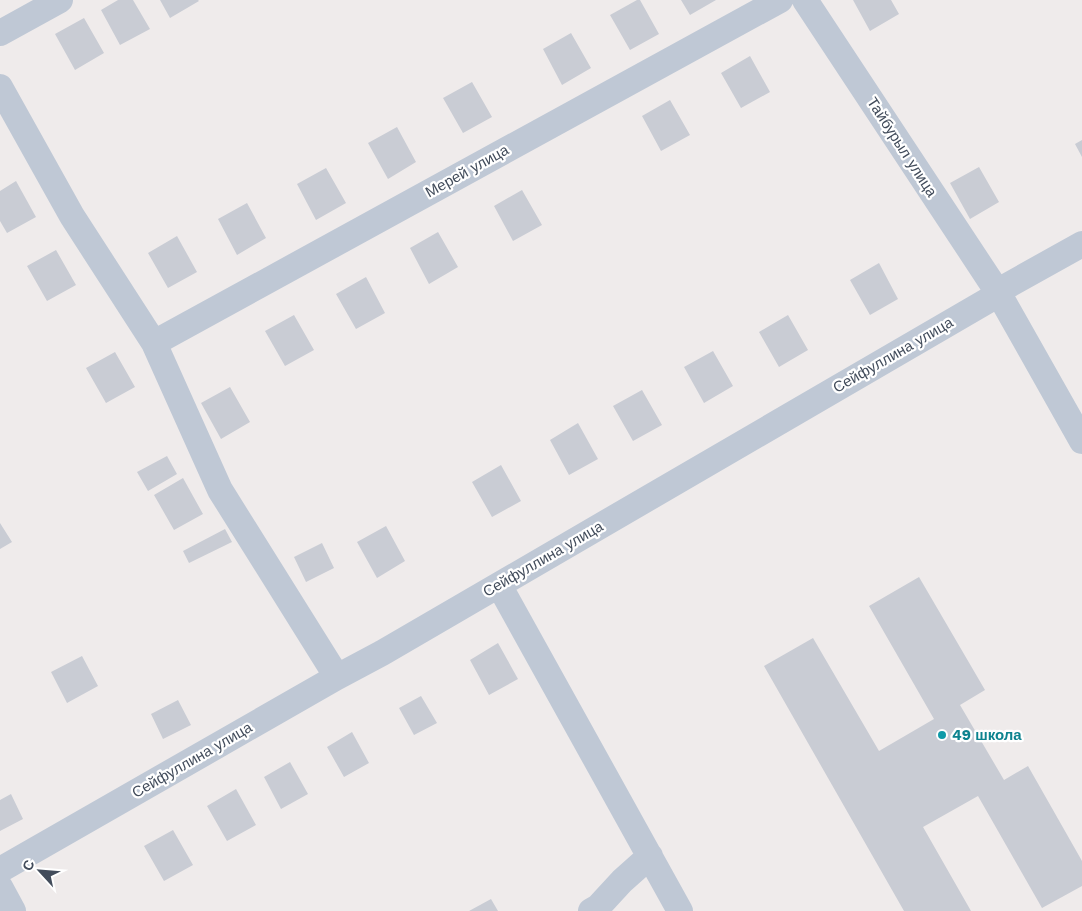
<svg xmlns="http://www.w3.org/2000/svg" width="1082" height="911" font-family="'Work Sans',sans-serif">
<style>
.building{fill:#c9ccd4}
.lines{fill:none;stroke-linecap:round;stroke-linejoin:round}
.minor{stroke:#bfc8d5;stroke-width:26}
.culture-dot{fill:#0f9aa8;stroke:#fff;stroke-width:2}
.labels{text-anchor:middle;stroke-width:4.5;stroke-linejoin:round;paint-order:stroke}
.street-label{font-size:15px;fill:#424c5b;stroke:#fff}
.culture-label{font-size:15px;font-weight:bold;fill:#0d838f;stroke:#fff;text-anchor:start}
</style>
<rect width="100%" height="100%" fill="#efebeb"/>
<path class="building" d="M118 0H133L150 29 120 45 101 10Z
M160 0H198L199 1 170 18Z
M637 0H640L659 34 630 50 610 15Z
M681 0H716L690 15Z
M853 0H891L899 14 870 31Z
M84 18 104 53 75 70 55 34Z
M571 33 591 68 562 85 543 49Z
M750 56 770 92 741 108 721 73Z
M472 82 492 117 463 133 443 98Z
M670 100 690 135 661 151 642 116Z
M397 127 416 162 388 179 368 143Z
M1082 140V157L1075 144Z
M979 167 999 202 970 219 950 183Z
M326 168 346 203 316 220 297 184Z
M16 181 36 217 7 233 0 221V191Z
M522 190 542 225 513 241 494 206Z
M247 203 266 238 237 255 218 219Z
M438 232 458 267 429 284 410 248Z
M177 236 197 272 168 288 148 253Z
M56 250 76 285 47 301 27 266Z
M879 263 898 299 870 315 850 280Z
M366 277 385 313 356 329 336 294Z
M294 315 314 350 285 366 265 331Z
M788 315 808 350 779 367 759 332Z
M713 351 733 386 704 403 684 367Z
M115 352 135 387 106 403 86 368Z
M230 387 250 422 221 439 201 403Z
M642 390 662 425 633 441 613 406Z
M578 423 598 459 569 475 550 440Z
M167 456 177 474 148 491 137 472Z
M501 465 521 501 492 517 472 482Z
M183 478 203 514 174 530 154 495Z
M0 523 12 542 0 549Z
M386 526 405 561 377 578 357 542Z
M225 529 232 542 189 563 183 551Z
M322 543 334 568 306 582 294 557Z
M919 577 985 690 960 705 1004 780 1028 766 1082 861V886L1042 908 978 796 923 827 971 911H904L764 666 813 638 879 751 934 719 869 606Z
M498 643 518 679 489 695 470 660Z
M82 656 98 686 67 703 51 672Z
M421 696 437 723 414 735 399 708Z
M178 700 191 725 163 739 151 714Z
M352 732 369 763 344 777 327 747Z
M290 762 308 794 281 809 264 777Z
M236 789 256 825 227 841 207 806Z
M11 794 23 819 0 831V800Z
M173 830 193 865 164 881 144 846Z
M491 899 498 911H469Z"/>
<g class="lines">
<path class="minor" d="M805 0 999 294 1082 441
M0 33 60 0
M0 87 72 216 154 343 220 490 337 677
M154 343 780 0
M499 585 680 911
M0 870 337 677 382 653 999 294 998 291 1082 244
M0 887 13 911
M591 911 598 907 622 881 650 856"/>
</g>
<circle class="culture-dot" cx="942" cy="735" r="5"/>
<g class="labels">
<g class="street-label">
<text transform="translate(902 147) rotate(57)" y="5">Тайбурыл улица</text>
<text transform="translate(467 171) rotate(-29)" y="5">Мерей улица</text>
<text transform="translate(893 355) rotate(-30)" y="5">Сейфуллина улица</text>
<text transform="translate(543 559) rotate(-30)" y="5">Сейфуллина улица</text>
<text transform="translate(192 760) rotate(-30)" y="5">Сейфуллина улица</text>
</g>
<g class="culture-label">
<text x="952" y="740">49 школа</text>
</g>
</g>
<g transform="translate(40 871) rotate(296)" stroke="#ffffff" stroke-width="4" paint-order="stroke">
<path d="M0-4L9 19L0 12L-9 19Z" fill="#424c5b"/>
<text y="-8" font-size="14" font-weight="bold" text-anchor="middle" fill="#424c5b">С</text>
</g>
</svg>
